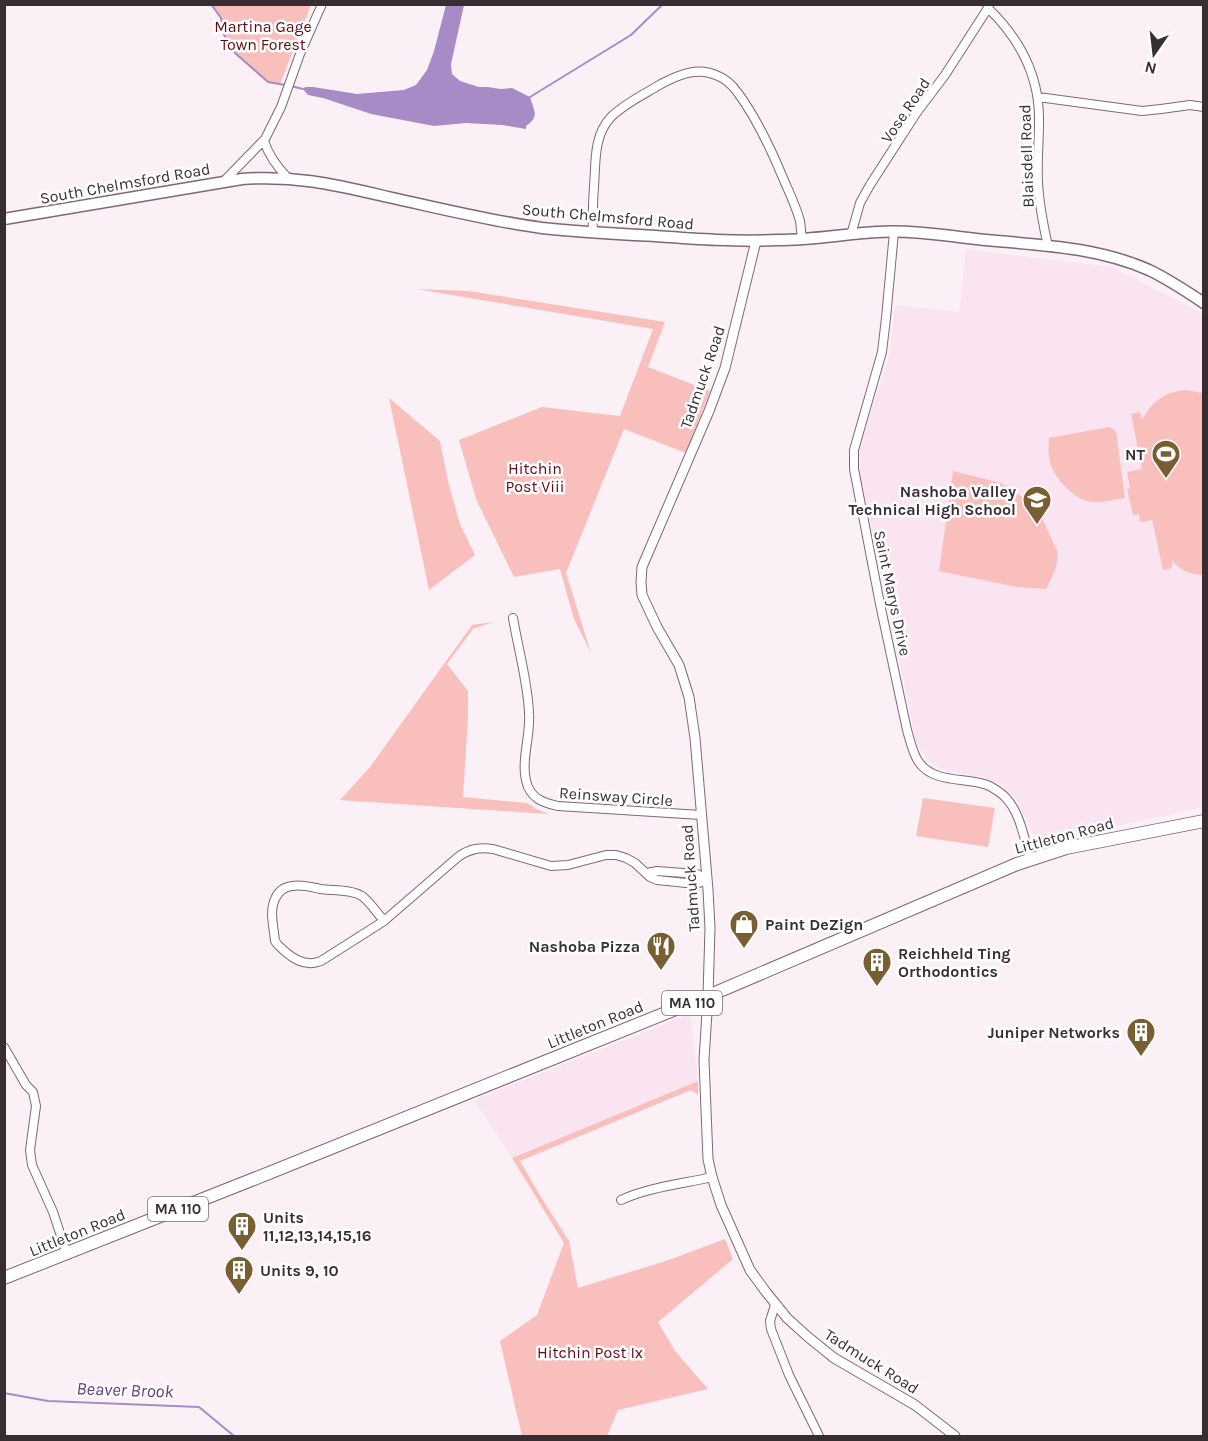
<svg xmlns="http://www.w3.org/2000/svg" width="1208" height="1441" font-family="Karla,sans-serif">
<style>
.built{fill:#fbe4f1}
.green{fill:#f9bfbc}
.water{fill:#a68bc6}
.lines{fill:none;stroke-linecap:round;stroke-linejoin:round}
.stream{stroke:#a68bc6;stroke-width:2}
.minor-casing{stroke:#816775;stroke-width:10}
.tertiary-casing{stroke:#816775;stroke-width:11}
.secondary-casing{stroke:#816775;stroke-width:13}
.primary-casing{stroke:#816775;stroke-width:14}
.minor{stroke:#fff;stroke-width:8}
.tertiary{stroke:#fff;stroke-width:9}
.secondary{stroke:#fff;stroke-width:10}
.primary{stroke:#fff;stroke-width:12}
.labels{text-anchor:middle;stroke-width:5;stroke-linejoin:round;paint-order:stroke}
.shield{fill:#fff;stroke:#746c70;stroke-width:1.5}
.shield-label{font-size:15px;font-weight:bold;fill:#382d33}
.park-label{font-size:16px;fill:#620a14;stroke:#fff}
.street-label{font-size:16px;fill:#382d33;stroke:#fff}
.poi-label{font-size:16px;font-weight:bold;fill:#382d33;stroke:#fff;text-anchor:end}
.water-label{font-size:18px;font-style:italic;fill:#623d86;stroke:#fff}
</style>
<rect width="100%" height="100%" fill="#fcf0f7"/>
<path class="built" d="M966 249 1112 267 1199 311 1203 316V807L1041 843 1033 835 1016 799 1002 786 982 777 948 771 933 765 922 753 916 741 860 474 859 450 889 356 895 305 959 312Z
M684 1016 690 1017 692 1024 698 1081 512 1158 474 1100Z"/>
<path class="green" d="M211 5H311L280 84 268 82 235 53 224 35 221 18Z
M416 289 468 291 665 322 648 367 710 391 686 453 624 429 566 573 591 653 574 619 560 569 514 577 476 499 459 440 542 407 620 416 653 329Z
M1186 390 1203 393V575C1190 575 1181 570 1172 561V568L1163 570 1152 520 1140 522 1139 514 1133 515 1127 489 1130 488 1127 472 1142 469 1131 414 1140 412 1142 420C1153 401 1164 392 1186 390Z
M389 398 440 441 448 481 460 524 475 555 429 590Z
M1109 427 1116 431 1125 498C1115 499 1102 503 1092 502 1073 500 1051 475 1049 457 1048 450 1049 444 1049 438Z
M953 471 1001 483 1027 500 1043 520 1058 553 1056 568 1046 589 1017 587 939 571Z
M493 622 473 629 447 664 468 691V718L463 797 527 803 536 809 549 814 340 800 370 767 472 625Z
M923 798 995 808 988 847 916 836Z
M698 1081V1095L691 1090 520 1161 541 1197 569 1241 578 1288 666 1261 725 1239 733 1259 658 1322 675 1351 708 1389 618 1410 607 1436H522L500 1341 537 1315 564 1243 512 1158Z"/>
<path class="water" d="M446 5H464L451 64 452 74 460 81 479 87H487L501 89 512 88 530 97C534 111 540 116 526 126V129L502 125 466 123 434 126 371 114 323 98 308 95 303 89 305 87H313L357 94 404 90 416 85 427 70 434 51Z"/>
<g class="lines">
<path class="stream" d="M211 4 221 18 224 35 235 53 268 82 285 85
M291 86 303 89
M530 97 631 35 663 4
M4 1393 48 1401 199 1407 234 1436"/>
<g class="minor-casing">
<path id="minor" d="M988 8C1020 39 1040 77 1039 122 1039 142 1037 162 1038 182 1039 204 1043 224 1048 246
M1038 97 1142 111 1161 109 1190 105 1204 107
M264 141C269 156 277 167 288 178
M224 181 265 139 281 107 300 54 322 4
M593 232C592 217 593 202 594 186 596 163 593 136 611 117 625 103 645 94 661 84 678 75 698 66 718 76 726 79 733 86 738 93 757 119 771 149 783 178 789 192 796 206 800 221 801 227 801 233 802 239
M894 232 886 318 882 352 854 450V469L880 604 907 730C910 740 912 751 918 761 933 784 965 777 987 785 992 787 998 791 1003 795 1020 810 1024 838 1030 859
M851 235 860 203 870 185 917 112 945 75 988 8 989 4
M513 618C518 648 528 683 529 713 531 737 519 764 528 787 534 800 545 803 558 806L701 815
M647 873 657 871 697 874 707 880
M384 921C377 913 370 902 362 896 350 889 333 891 320 889 311 887 302 884 292 886 284 887 278 892 275 899 269 911 274 929 275 941L278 945C290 957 304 968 321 961L384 921 458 857C469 849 479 847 493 849L551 866 568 865 606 855H616L626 858 635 863 650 877 657 880 696 884 707 880
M4 1047 26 1085 33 1092 36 1106 30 1150 32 1165 53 1212 67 1254
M621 1200C649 1187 682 1184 712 1177
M775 1305 770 1321 771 1329 789 1375 819 1436"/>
</g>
<g class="tertiary-casing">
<path id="tertiary" d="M756 241 725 368 709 411 642 567 641 582 642 595 657 627 679 665 689 697 695 738 708 890 710 928 708 996 704 1060 708 1159 712 1177 721 1205 750 1270 766 1292 787 1318 808 1337 834 1358 915 1405 955 1436"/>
</g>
<g class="secondary-casing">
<path id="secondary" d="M4 219 242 179C296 175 336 185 388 197 439 208 490 221 542 228 580 232 618 234 655 236 696 239 737 242 778 240 811 240 844 234 877 232 913 230 949 236 985 240 1040 245 1097 247 1149 270 1168 279 1186 291 1204 303"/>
</g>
<g class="primary-casing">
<path id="primary" d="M4 1278 274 1171 708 996 1017 864 1066 848 1204 821"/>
</g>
<use href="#minor" class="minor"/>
<use href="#tertiary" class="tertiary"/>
<use href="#secondary" class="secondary"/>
<use href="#primary" class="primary"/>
</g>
<defs>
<g id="stadium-pin" transform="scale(1.5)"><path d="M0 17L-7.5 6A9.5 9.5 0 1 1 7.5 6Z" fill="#785e30" stroke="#fff"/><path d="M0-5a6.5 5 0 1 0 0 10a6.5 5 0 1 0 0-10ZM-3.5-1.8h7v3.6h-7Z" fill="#fff"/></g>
<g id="school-pin" transform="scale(1.5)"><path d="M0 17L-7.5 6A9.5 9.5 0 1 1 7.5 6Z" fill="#785e30" stroke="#fff"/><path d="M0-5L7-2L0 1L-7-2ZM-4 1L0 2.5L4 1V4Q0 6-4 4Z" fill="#fff"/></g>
<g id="shop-pin" transform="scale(1.5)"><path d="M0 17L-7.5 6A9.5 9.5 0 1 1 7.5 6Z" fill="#785e30" stroke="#fff"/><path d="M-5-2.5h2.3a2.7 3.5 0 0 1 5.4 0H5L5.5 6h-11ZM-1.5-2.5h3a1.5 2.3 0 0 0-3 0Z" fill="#fff"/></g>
<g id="restaurant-pin" transform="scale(1.5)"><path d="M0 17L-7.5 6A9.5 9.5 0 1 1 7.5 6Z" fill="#785e30" stroke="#fff"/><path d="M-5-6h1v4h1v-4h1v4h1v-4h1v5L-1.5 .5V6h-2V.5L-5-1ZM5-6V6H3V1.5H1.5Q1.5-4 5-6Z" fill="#fff"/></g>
<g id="building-pin" transform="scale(1.5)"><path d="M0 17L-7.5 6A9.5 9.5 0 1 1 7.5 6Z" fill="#785e30" stroke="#fff"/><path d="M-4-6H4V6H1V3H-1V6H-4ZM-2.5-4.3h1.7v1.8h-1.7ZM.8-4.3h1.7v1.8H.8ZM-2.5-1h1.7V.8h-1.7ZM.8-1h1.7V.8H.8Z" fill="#fff"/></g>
</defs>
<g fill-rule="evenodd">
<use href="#stadium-pin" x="1166" y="454"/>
<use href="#school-pin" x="1037" y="500"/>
<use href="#shop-pin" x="744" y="924"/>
<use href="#restaurant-pin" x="661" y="946"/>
<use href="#building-pin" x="877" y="962"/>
<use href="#building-pin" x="1141" y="1032"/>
<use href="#building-pin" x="242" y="1226"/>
<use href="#building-pin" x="239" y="1270"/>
</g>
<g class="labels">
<g class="shield">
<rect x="662" y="991" width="60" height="24" rx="4.5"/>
<rect x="148" y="1197" width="60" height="24" rx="4.5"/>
</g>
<g class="shield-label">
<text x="692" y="1008">MA 110</text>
<text x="178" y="1214">MA 110</text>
</g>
<g class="park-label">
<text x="263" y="32">Martina Gage<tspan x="263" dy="18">Town Forest</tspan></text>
<text x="535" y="474">Hitchin<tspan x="535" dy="18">Post Viii</tspan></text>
<text x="590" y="1358">Hitchin Post Ix</text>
</g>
<g class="street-label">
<text transform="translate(905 110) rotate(-56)" y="6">Vose Road</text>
<text transform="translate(1026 156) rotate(-92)" y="6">Blaisdell Road</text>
<text transform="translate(125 183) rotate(-10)" y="6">South Chelmsford Road</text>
<text transform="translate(608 216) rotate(5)" y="6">South Chelmsford Road</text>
<text transform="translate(702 377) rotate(-71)" y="6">Tadmuck Road</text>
<text transform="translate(893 593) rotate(78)" y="6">Saint Marys Drive</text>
<text transform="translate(616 796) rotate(4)" y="6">Reinsway Circle</text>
<text transform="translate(1064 835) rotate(-15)" y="6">Littleton Road</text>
<text transform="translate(690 878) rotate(-94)" y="6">Tadmuck Road</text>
<text transform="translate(595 1024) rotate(-22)" y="6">Littleton Road</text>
<text transform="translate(77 1232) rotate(-22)" y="6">Littleton Road</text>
<text transform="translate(872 1361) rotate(32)" y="6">Tadmuck Road</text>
</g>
<g class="poi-label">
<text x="1145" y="460">NT</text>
<text x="1016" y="497">Nashoba Valley<tspan x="1016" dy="18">Technical High School</tspan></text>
<text x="765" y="930" text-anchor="start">Paint DeZign</text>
<text x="640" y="952">Nashoba Pizza</text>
<text x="898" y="959" text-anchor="start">Reichheld Ting<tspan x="898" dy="18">Orthodontics</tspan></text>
<text x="1120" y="1038">Juniper Networks</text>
<text x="263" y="1223" text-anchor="start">Units<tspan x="263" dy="18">11,12,13,14,15,16</tspan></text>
<text x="260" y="1276" text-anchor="start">Units 9, 10</text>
</g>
<g class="water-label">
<text transform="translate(125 1390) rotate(2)" y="6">Beaver Brook</text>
</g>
</g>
<rect width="1208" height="1441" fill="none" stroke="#382d33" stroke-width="12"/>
<g transform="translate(1154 54) rotate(194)" stroke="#ffffff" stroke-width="4.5" paint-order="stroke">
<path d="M0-4.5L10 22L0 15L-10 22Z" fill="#382d33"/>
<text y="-9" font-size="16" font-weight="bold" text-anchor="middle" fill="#382d33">N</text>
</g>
</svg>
